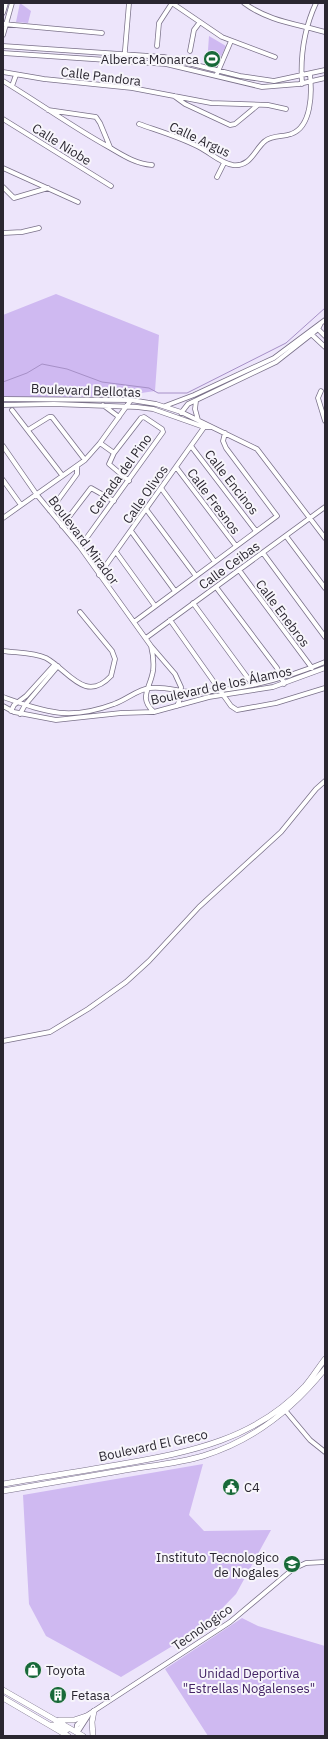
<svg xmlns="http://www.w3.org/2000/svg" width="328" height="1739" font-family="'IBM Plex Sans',sans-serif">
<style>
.green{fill:#cfb9f1}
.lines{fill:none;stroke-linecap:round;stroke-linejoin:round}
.stream{stroke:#a690c7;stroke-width:1}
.minor-casing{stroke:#7a7189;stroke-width:5.5}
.major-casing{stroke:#7a7189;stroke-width:6}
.minor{stroke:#fff;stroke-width:4}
.major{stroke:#fff;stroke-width:5}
.labels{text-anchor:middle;stroke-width:4;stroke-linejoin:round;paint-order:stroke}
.poi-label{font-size:13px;fill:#2a2630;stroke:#f7f5fb;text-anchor:start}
.street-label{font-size:13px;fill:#2a2630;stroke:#f7f5fb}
.park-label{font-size:13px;fill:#432465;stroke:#f7f5fb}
</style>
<rect width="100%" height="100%" fill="#ede5fb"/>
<path class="green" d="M20 3 31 11 28 23 16 22Z
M209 36 226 46 218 63 213 66 207 64Z
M56 294 159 335 155 391 107 398H3V315Z
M203 1464 189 1515 204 1531 271 1530 236 1594 204 1627 121 1677 46 1636 29 1604 23 1495Z
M242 1618 258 1626 325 1646V1736H208L165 1669Z"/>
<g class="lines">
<path class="stream" d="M3 382 27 373 42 364 67 369 102 382 149 388 158 393H187L286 343 325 308"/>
<g class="minor-casing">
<path id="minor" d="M172 3 222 37 275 57
M244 3C268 21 297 24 325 32
M3 13 6 3
M3 24 102 33
M3 35 12 3
M3 46 164 57 240 76 274 81 325 70
M157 46 159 23 172 3
M190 51 194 30 200 22
M3 53 166 64 262 87 299 84 325 78
M124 62 129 3
M3 72 44 79 132 88 211 103 268 105 286 109
M216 76 231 41
M3 81C38 102 71 126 107 146 121 154 135 164 152 165
M302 84C300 55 304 29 316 3
M12 86 16 75
M174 96 185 104 230 125 235 124 258 105
M48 110 96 117 100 123 110 147
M3 119 111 186
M139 124C159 131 180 137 199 147 211 153 220 163 233 165 251 167 254 150 265 141 272 135 283 137 291 134 312 127 312 92 310 75
M3 168 78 202
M217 177 224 163
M3 187 14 198 48 188
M3 233 22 232 39 228
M317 328 325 336
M310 333 325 347
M321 391 318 398 325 421
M3 399 131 400 156 404 181 412 257 449 325 538
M196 401 195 409 198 420
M3 405 54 404 137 407 153 409 204 427H210
M103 405 119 417
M165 406 194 395 274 358 325 320
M12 410 62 475
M181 413 188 404 276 362 318 329 321 323
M28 430 49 417H52L85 460
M100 443 114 453
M3 446 37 495 80 547 151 646 175 674 181 687 180 699 177 706
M191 446 256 531
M176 467 236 546
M3 480 21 505
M161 488 215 562
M146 509 196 576
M50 511 77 474V466
M3 518 85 460 100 443 131 400
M62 526 91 488 114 501
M131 531 175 591
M286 536 325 588
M80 547 163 432 162 429 144 417 141 418 114 453 109 464 129 481
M116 552 155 606
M263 553 325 637
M239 570 312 668
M99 575 205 426
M216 587 277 668 284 684
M193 603 253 685
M170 620 231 706 237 710 276 703 325 688
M134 622 277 516 226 448 223 441 225 433
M146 638 325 507
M151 646C153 654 154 663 153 671 150 689 138 698 154 712
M3 651C17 653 33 652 46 658 68 670 85 704 111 676L115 659 112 651 80 612
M3 697C46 712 69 721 114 704 126 700 138 689 150 688 167 686 182 693 198 692 242 690 285 679 325 662
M3 706 14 712 56 720 121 713 154 712 209 697 273 687 325 668
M11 711 14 705 26 696 55 664
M20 714 25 705 58 666
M3 1041 50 1032 88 1009 126 982 149 961 199 907 281 832 316 789 325 781
M284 1409 310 1440 325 1452
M76 1731 77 1725 86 1716 230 1622 293 1569 306 1563 325 1562
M76 1731 79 1730 88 1716"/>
</g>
<g class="major-casing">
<path id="major" d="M3 1484C43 1477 83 1471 122 1464 191 1452 256 1439 305 1386 312 1378 318 1368 325 1359
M3 1491C42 1484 81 1478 120 1471 147 1466 176 1464 203 1456 252 1441 293 1409 325 1369
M3 1690 83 1736
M3 1698 68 1736
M59 1720H74L86 1716
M51 1725H57L67 1730
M93 1736 92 1722 94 1711"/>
</g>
<use href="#minor" class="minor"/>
<use href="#major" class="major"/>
</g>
<defs>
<g id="stadium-disc" transform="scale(0.9)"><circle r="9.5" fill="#186939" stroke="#f7f5fb"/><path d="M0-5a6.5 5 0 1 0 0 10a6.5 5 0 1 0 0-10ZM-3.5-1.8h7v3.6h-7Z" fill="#fff"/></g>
<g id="civic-disc" transform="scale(0.9)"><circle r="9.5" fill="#186939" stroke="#f7f5fb"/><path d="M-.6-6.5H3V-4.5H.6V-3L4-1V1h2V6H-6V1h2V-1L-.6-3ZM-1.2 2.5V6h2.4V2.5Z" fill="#fff"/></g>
<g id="university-disc" transform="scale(0.9)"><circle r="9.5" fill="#186939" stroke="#f7f5fb"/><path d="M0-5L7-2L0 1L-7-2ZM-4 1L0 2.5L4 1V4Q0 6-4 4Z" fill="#fff"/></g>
<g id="shop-disc" transform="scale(0.9)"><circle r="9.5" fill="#186939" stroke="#f7f5fb"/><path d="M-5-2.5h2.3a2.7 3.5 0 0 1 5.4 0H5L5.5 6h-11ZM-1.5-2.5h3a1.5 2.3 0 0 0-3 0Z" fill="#fff"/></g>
<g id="building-disc" transform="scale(0.9)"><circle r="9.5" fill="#186939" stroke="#f7f5fb"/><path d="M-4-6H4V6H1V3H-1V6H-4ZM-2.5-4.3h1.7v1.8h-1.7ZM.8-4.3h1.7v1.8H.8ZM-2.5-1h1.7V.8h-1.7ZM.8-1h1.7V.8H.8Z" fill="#fff"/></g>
</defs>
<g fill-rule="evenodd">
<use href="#stadium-disc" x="212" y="59"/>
<use href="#civic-disc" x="231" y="1487"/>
<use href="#university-disc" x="292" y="1564"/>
<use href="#shop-disc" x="33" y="1670"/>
<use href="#building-disc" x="58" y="1695"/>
</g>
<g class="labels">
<g class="poi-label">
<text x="199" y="64" text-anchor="end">Alberca Monarca</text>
<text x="244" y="1492">C4</text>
<text x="279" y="1562" text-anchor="end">Instituto Tecnologico<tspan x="279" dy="15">de Nogales</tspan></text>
<text x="46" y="1675">Toyota</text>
<text x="71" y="1700">Fetasa</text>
</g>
<g class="street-label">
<text transform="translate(101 76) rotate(7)" y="5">Calle Pandora</text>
<text transform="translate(200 139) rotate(25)" y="5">Calle Argus</text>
<text transform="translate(62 144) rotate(32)" y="5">Calle Niobe</text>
<text transform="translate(86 390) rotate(2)" y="5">Boulevard Bellotas</text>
<text transform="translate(120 474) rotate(-54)" y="5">Cerrada del Pino</text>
<text transform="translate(232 482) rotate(52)" y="5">Calle Encinos</text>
<text transform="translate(145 494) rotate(-55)" y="5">Calle Olivos</text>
<text transform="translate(214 501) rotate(53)" y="5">Calle Fresnos</text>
<text transform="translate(84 540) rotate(53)" y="5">Boulevard Mirador</text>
<text transform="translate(229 565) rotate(-36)" y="5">Calle Ceibas</text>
<text transform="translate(283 613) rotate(53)" y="5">Calle Enebros</text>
<text transform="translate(221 685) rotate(-12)" y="5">Boulevard de los Álamos</text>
<text transform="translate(153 1445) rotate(-12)" y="5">Boulevard El Greco</text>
<text transform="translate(202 1627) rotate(-35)" y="5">Tecnologico</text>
</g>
<g class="park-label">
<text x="249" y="1678">Unidad Deportiva<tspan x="249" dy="15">"Estrellas Nogalenses"</tspan></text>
</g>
</g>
<rect width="328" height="1739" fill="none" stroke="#2a2630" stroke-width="8"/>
</svg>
